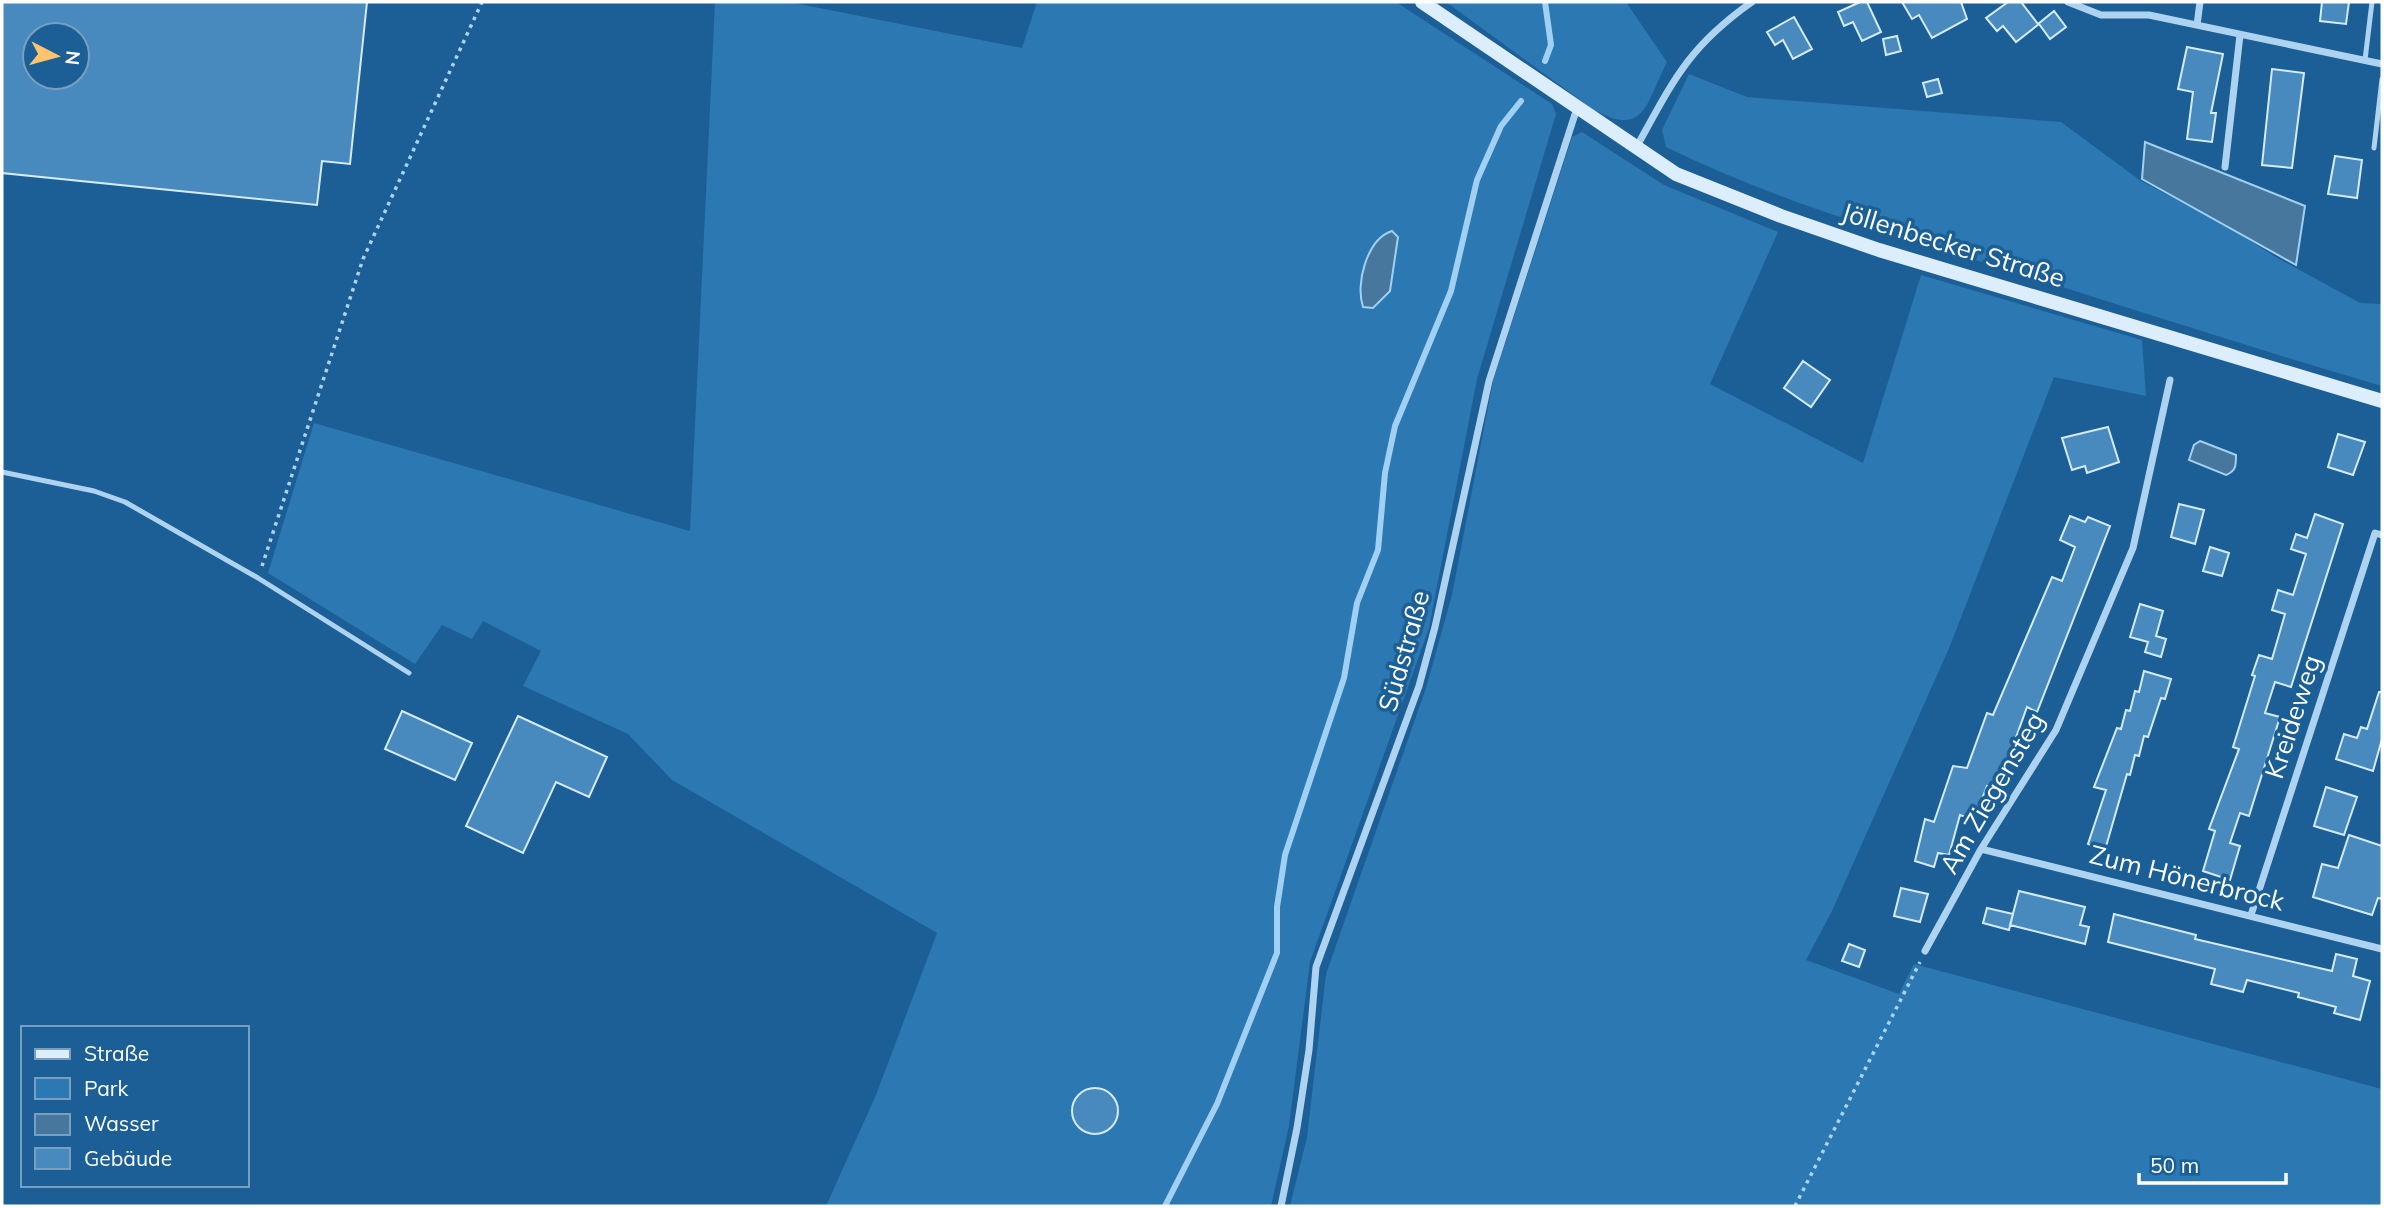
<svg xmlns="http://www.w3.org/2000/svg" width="2384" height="1208" font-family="Mulish,sans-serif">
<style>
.green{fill:#2b78b2}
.water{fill:#48779e;stroke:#a1d0f2;stroke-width:2}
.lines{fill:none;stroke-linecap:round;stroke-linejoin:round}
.stream{stroke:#a1d0f2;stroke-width:6}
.building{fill:#488abe;stroke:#d5ebfb;stroke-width:2;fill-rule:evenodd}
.path{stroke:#aed3f0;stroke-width:3.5;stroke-dasharray:3.5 5;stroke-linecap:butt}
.service{stroke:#aed3f0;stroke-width:5}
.minor{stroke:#aed3f0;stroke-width:7}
.secondary{stroke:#dcedfb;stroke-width:14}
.labels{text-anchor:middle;stroke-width:7;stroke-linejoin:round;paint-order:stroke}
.street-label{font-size:26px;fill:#fff;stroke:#1b5f96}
</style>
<rect width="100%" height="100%" fill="#1b5f96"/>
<path class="green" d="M715 2H789L1022 48 1037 2H1396L1552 104 1556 114 1477 379 1429 628 1310 962 1289 1126 1271 1206H826L876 1095 937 933 672 780 628 734 523 686 541 651 483 621 472 639 442 625 415 664 268 573 314 423 690 531Z
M1446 2H1626L1667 62C1646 103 1645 138 1594 110Z
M1689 74 1747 97 2061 122 2141 181 2229 227 2274 256 2360 303 2382 304V386C2258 350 2135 310 2011 271 1895 235 1776 201 1666 147L1662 130Z
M1582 132 1664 185 1778 232 1710 384 1863 463 1921 275 2142 340 2146 396 2054 377 1950 646 1832 911 1806 960 1899 994 1914 964 2382 1089V1206H1290L1307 1137 1326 974 1426 688 1452 595 1493 381 1572 137Z"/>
<path class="water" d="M2145 142 2305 206 2296 265 2142 179Z
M1392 231 1398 237 1390 291 1373 308 1363 307C1355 284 1367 239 1392 231Z
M2200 441 2236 455C2236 466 2236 471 2226 475L2189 460 2194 445Z"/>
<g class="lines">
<path class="stream" d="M1545 61 1551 45 1545 2
M1165 1206 1217 1104 1277 953V907L1285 855 1344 678 1357 603 1378 550 1385 473 1395 426 1451 291 1477 180 1501 126 1521 101"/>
</g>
<path class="building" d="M2 2H367L350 164 322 161 317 205 2 173ZM35 35H77V77H35Z
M1860 2H1867L1881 32 1862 41 1853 22 1844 26 1838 12Z
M1902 2H1961L1967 19 1932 38 1919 15 1912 19Z
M2008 2H2021L2038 24 2054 11 2066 27 2050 39 2039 24 2016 42 2003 26 1997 31 1986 18Z
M2322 2H2349L2346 24 2320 21Z
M1794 17 1812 49 1793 59 1783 40 1775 45 1767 32Z
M1897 36 1901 51 1886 55 1883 39Z
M2187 47 2223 54 2211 113H2216L2212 142 2187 139 2193 92 2178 89Z
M2272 69 2304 73 2292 168 2262 165Z
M1938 79 1942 93 1927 97 1923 83Z
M2335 156 2362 160 2357 198 2328 194Z
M1803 361 1830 380 1811 407 1784 388Z
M2108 427 2119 462 2087 473 2085 466 2072 470 2062 438Z
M2338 434 2365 442 2353 475 2328 467Z
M2179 504 2204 510 2195 544 2171 537Z
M2315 514 2343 524 2291 687 2275 682 2265 713 2280 717 2249 816 2240 813 2230 843 2240 846 2230 880 2203 871 2215 831 2209 829 2239 749 2233 747 2255 676 2252 675 2259 655 2272 659 2285 614 2272 610 2278 590 2293 595 2306 554 2291 549 2296 534 2307 538Z
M2070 516 2085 522 2088 517 2110 526 2037 712 2027 707 2004 771 2009 773 2002 792 1987 786 1974 820 1960 815 1949 855 1938 853 1934 867 1915 861 1925 819 1934 822 1953 766 1967 768 1987 713 1993 715 2052 577 2062 581 2075 547 2060 540Z
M2210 547 2229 553 2222 576 2203 571Z
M2140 604 2163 611 2156 636 2166 639 2161 657 2145 652 2148 642 2130 637Z
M2144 671 2171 679 2165 699 2161 698 2148 737 2144 736 2139 756 2135 755 2130 775 2127 774 2105 850 2088 844 2106 790 2094 787 2117 728 2121 729 2126 710 2130 711 2135 691 2139 692Z
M2379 692H2382V739L2373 771 2336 759 2344 734 2357 738 2361 727 2367 729Z
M402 711 472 743 455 780 385 749Z
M518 716 607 757 589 797 556 782 523 853 466 826Z
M2326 787 2357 797 2344 835 2314 826Z
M2349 835 2382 846V899L2378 898 2372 915 2313 897 2322 864 2338 868Z
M1901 888 1928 894 1920 922 1894 916Z
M2019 891 2085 907 2080 925 2089 927 2085 944 2010 925Z
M1987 908 2013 914 2009 930 1983 923Z
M2114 914 2196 935 2195 939 2332 971 2336 954 2357 959 2353 976 2370 981 2360 1020 2334 1013 2336 1007 2298 997 2299 993 2247 980 2243 992 2211 984 2215 969 2108 942Z
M1849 944 1865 950 1859 967 1842 961Z
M1072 1111a23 23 0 1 1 46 0a23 23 0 1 1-46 0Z"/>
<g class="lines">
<path class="path" d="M262 566 363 259 482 2
M1795 1206 1920 962"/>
<path class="service" d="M2365 60 2372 2
M2374 148 2382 79
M2 472 94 491 125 502 258 578 409 673"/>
<path class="minor" d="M2068 2 2101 15H2149L2382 64
M2197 25 2200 2
M1636 148C1673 81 1688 47 1752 2
M2225 167 2240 35
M1981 849 2382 949
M2251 915 2375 533 2382 535
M1925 951 1981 849 2056 730 2133 548 2170 380
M1281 1206 1297 1128 1309 1050 1316 967 1419 686 1435 627 1489 381 1577 108"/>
<path class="secondary" d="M1422 2 1676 174 1781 216 1879 250 2382 401"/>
</g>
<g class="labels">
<g class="street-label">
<text transform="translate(1953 245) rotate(17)" y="9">Jöllenbecker Straße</text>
<text transform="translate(1404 651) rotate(-74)" y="9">Südstraße</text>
<text transform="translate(2293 717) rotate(-72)" y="9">Kreideweg</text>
<text transform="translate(1992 793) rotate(-60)" y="9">Am Ziegensteg</text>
<text transform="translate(2187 878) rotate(14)" y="9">Zum Hönerbrock</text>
</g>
</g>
<rect width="2384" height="1208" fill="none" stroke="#ffffff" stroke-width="7"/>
<rect x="21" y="1026" width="228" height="161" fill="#1b5f96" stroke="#769fc0" stroke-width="2"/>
<rect x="35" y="1049" width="35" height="10" fill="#dcedfb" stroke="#769fc0" stroke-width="2"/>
<text x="84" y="1061" font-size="21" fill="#ffffff">Straße</text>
<rect x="35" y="1078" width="35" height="21" fill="#2b78b2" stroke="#769fc0" stroke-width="2"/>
<text x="84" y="1096" font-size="21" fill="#ffffff">Park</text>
<rect x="35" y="1114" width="35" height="21" fill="#48779e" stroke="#769fc0" stroke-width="2"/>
<text x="84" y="1131" font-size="21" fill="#ffffff">Wasser</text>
<rect x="35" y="1148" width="35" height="21" fill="#488abe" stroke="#769fc0" stroke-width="2"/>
<text x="84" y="1166" font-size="21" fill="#ffffff">Gebäude</text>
<g transform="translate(56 56) rotate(96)"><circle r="33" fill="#1b5f96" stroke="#769fc0" stroke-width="2"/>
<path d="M0-5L12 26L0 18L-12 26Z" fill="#ffc46d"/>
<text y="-10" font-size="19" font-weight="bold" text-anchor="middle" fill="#ffffff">N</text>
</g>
<path d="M2139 1173v10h147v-10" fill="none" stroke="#ffffff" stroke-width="3.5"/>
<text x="2150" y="1173" font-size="21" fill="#ffffff" stroke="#1b5f96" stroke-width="5" paint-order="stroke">50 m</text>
</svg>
